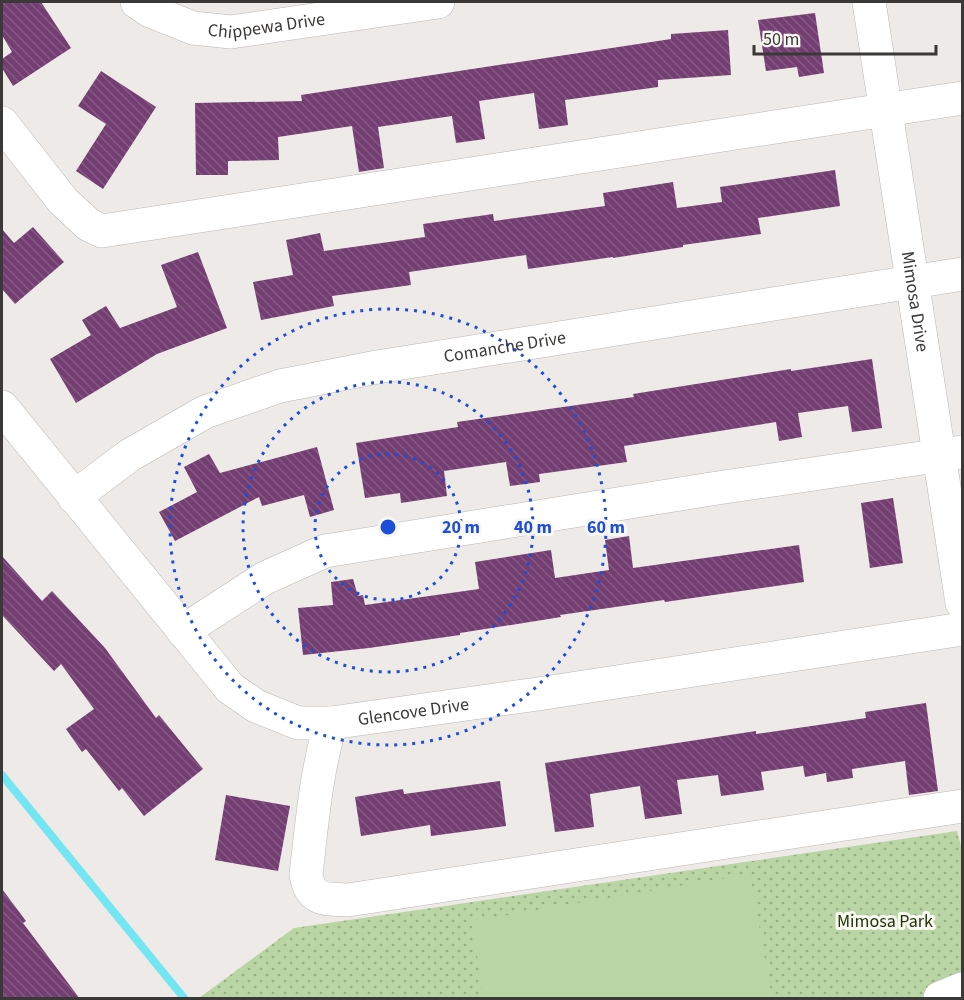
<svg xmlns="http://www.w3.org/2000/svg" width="964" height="1000" font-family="'Source Sans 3',sans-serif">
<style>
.grass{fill:url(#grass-dots)}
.pitch{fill:#bad5a4}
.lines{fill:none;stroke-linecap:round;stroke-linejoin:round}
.stream{stroke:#74e5f2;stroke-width:8}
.building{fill:url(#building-back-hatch)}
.minor-casing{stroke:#bab8b5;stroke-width:34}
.minor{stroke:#fff;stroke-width:33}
.ring{fill:none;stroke:#1d4ed8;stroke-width:3;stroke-dasharray:3 6}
.labels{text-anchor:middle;stroke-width:6;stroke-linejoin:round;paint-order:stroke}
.street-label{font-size:18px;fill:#3a3937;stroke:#faf8f4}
.park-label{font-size:18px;fill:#1c3400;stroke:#faf8f4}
.centre{fill:#1d4ed8;stroke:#faf8f4;stroke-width:3}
.ring-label{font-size:18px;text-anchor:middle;font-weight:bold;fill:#1d4ed8;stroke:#faf8f4;stroke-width:6;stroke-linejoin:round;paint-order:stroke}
</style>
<defs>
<pattern id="grass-dots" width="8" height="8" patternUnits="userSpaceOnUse" patternTransform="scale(1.5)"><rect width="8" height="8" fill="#bad5a4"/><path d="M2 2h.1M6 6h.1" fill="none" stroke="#98ae86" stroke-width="1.8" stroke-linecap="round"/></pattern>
<pattern id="building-back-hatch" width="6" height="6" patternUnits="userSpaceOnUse" patternTransform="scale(1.5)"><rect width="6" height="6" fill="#743e73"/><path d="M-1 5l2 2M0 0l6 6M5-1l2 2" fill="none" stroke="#845983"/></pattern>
</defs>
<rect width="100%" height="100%" fill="#edeae7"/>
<path class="grass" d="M957 831 962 849V998H199L294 928Z"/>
<path class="pitch" d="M750 874 772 998H484L471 921Z"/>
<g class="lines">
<path class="stream" d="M2 775 184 998"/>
</g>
<path class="building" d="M2 2H41L71 48 13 86 2 68V59L12 52 2 35Z
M815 13 824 73 799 77 797 67 766 71 758 20Z
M728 30 731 75 658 80V87L565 100 568 125 539 129 534 93 479 101 485 139 456 143 452 116 378 127 384 168 359 172 352 126 278 137 279 160 228 161V175H196L195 103 302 101 301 95 671 39V34Z
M101 71 156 107 103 189 76 171 106 124 78 106Z
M835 170 840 206 758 218 761 234 683 245V247L613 258V257L528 269 526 255 409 272 411 285 332 296 334 306 261 320 253 282 293 275 286 240 320 233 324 251 425 237 423 224 493 214 494 221 605 206 603 193 673 182 677 208 722 202 720 187Z
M33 227 64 262 15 304 2 289V229L14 243Z
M198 252 227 328 157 354 76 403 50 359 91 335 82 320 106 306 120 328 177 307 161 265Z
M872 359 882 428 852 432 848 406 798 413 802 437 779 441 776 422 624 446 627 462 539 474 540 482 510 486 506 462 444 471 447 496 401 503 400 493 365 498 356 443 458 427 457 422 634 397 633 394 791 369V371Z
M317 447 334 510 310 517 304 495 262 506 259 497 175 541 159 512 197 492 184 467 209 454 220 473Z
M893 498 903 563 870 568 861 503Z
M629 536 633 568 799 545 804 582 665 602 664 600 560 615 561 617 460 633V635L369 648 303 655 298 608 333 605 331 582 353 579 358 596 363 595 365 605 479 589 475 562 551 550 555 578 609 570 605 540Z
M2 556 42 601 52 591 105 648 156 718 159 715 203 769 144 816 122 788 119 791 86 749 82 752 66 729 94 709 61 664 54 671 2 615Z
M926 703 938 791 909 795 905 761 852 769 853 778 827 782 826 773 805 777 803 766 761 772 764 790 721 796 718 775 677 780 682 814 645 819 640 786 590 794 594 827 555 832 545 763 756 731V734L866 718 865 712Z
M500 781 506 826 431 836 430 825 361 836 355 797 403 789 404 794Z
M226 795 290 806 278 871 215 860Z
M2 889 26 921 23 923 80 999H2Z"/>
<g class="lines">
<g class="minor-casing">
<g id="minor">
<path id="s1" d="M137 2 150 11 193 28 231 32 438 2"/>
<path id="s2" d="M869 2 962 603"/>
<path d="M2 123 63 201 89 225 102 231 962 98"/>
<path id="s3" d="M2 407 230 688 256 706 298 723H331L538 694 962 629"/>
<path id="s4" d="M74 497 130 455 205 412 280 386 377 367 962 274"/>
<path d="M183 631 265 578 325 551 711 489 962 452"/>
<path d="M331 723C316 771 312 824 306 874 310 901 325 899 348 900L962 806"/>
<path d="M940 998 962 989"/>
</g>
</g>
<use href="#minor" class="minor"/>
</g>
<g class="ring">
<circle cx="388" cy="527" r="73"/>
<circle cx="388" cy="527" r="145"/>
<circle cx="388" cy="527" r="218"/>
</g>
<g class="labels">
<g class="street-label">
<text dy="6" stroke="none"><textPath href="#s1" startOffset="136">Chippewa Drive</textPath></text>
<text dy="6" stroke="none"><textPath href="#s2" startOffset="303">Mimosa Drive</textPath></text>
<text dy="6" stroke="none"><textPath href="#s4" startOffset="464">Comanche Drive</textPath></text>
<text dy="6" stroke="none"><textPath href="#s3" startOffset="555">Glencove Drive</textPath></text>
</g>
<g class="park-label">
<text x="885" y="927">Mimosa Park</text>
</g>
</g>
<circle cx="388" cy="527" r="9" class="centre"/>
<g class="ring-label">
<text x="461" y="533">20 m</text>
<text x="533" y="533">40 m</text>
<text x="606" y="533">60 m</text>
</g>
<rect width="964" height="1000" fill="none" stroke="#3a3937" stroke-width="6"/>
<path d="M754 45v9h182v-9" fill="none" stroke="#3a3937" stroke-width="3"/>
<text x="763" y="45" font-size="18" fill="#3a3937" stroke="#faf8f4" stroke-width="4.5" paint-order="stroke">50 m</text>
</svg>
